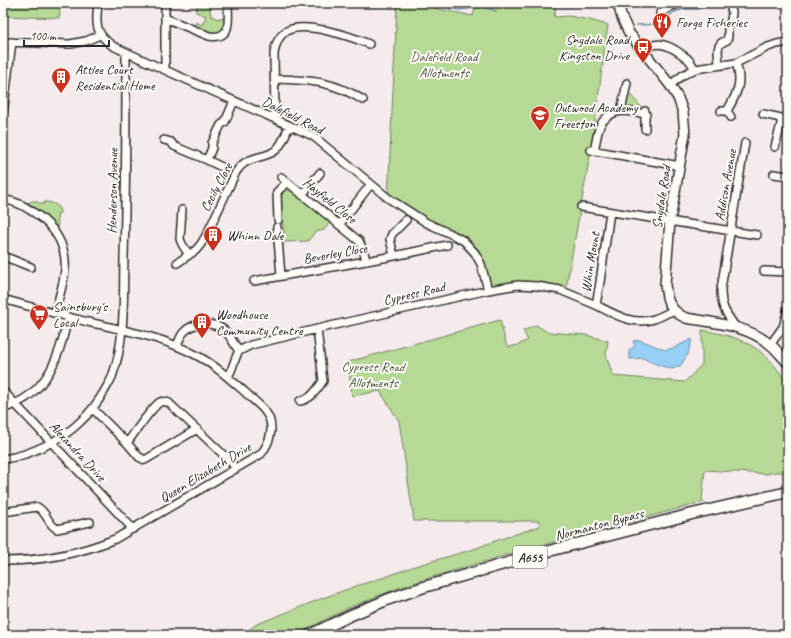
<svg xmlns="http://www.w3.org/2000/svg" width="791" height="638" font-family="Caveat,sans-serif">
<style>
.green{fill:#b6da95;stroke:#708260}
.water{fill:#96d0f6;stroke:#6b8ea5}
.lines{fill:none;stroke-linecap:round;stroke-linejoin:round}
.stream{stroke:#6b8ea5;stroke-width:1.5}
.street-casing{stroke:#2b2b2b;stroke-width:10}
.secondary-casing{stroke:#2b2b2b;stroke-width:12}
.primary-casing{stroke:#2b2b2b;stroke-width:13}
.street{stroke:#fdfcf7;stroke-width:7}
.secondary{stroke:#fdfcf7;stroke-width:9}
.primary{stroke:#fdfcf7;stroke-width:10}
.labels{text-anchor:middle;stroke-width:4;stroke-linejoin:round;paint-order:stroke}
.shield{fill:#fdfcf7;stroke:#6a6a68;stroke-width:1}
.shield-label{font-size:13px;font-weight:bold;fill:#2b2b2b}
.poi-label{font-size:14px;fill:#2b2b2b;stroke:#fdfcf7;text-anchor:start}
.park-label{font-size:14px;fill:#4e5746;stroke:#fdfcf7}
.street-label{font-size:14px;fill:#2b2b2b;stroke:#fdfcf7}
</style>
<rect width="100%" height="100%" fill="#f5eaec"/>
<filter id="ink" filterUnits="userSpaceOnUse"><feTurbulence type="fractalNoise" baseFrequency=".025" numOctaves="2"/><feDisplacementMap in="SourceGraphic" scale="8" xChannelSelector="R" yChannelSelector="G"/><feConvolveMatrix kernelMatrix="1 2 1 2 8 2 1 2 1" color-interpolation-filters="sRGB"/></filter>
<g filter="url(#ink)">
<path class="green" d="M3 3H61L59 18 3 16Z
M190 3H209L211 17 214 16 216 19 219 18H228L221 36 193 29 196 22 202 25 206 16 196 12 197 5H190Z
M397 3H416L438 9 473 16 476 3H556V7L554 17 569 16 590 20 608 25 591 150 568 277 565 292 537 286 488 290 481 264 464 241 388 198Z
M626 90 645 111H621Z
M285 190H291L330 222 324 230 315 232 308 241 285 242 280 199 283 193Z
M33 201H36L39 203 43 204 45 202C53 202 60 205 60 213H58L57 220 58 223 57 227C47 216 40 210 27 203Z
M500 320 506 344 509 347 518 345 528 340 523 331 536 325 547 332 586 335 608 341 606 355 613 376 684 382 688 379 702 364V330C716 333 730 335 742 341 762 349 779 367 788 387V472H775L767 474 705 470 702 500 704 502 520 551 435 576 398 588 348 608 295 635H241L257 624 323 598 356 586 388 576 415 566 474 549 492 542 540 526 539 521H414L399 421 380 391 352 396 348 362Z"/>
<path class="water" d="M692 339 688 354 680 366 672 369 658 365 643 358 630 359 629 350 635 346 633 341 640 340 665 350 674 348Z"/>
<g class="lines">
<path class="stream" d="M427 3 459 10 472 8 484 7 496 11
M637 25 658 24 674 12 684 9H698L707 3"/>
<g class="street-casing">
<path id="street" d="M98 3C96 23 94 33 113 46L165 70 313 136 388 198 427 223 453 235 464 241 475 253 481 264 488 290
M660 13 672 6 680 3
M165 18 209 36C233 40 228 19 228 3
M3 42 70 44 86 41 100 35
M643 51C656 40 667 44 680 53 682 55 686 57 688 59 691 62 693 66 695 69
M719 65 718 50 719 46 721 43 727 40 728 37V26L731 21 732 12 729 3
M165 70V3
M275 79C310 80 333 81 363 100
M670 85 683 75 695 69 736 63 768 47 777 44 788 42
M621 111 627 83
M721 111H727L731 117
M727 111C737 94 743 82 736 63
M3 114 12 42
M763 114 781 118V124L775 147
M275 119 274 54C275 46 278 37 285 32 302 20 350 36 369 44
M645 129V111
M164 140 171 142 174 146 207 160 212 148V143L221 125 225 122 234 101
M591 150 680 166
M594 151C596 143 597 133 600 126 601 123 604 120 606 118 619 107 630 112 646 114
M207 160 226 169
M774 174 788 176
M281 177 359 241 364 252 366 261
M302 195 320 173
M3 200C15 200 26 207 36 214 54 226 67 246 65 269 64 284 58 299 55 313
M581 207 757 235
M182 210 180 239 182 244 189 255
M610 212 600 282 596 305C614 314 633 326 654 319 661 317 667 313 674 310
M278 220 277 192 287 182
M339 225 371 184
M277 227 281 276
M3 256 31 267
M394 256 390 239 392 234 406 220
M177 263 196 250 201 244 208 232 236 172C238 170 239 167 242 165 251 156 267 158 276 150 283 143 286 134 289 125
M764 271 788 272
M254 281 394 256 447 245
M3 299C31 307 60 315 88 322 124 330 163 337 196 355 215 365 230 379 246 393 252 399 259 404 264 410 276 424 271 441 261 454L115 539C78 554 43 561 3 561
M735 326C725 312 721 307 721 289L745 143
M770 345 783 327 788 309
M177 346C179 341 180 336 184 332 194 321 213 322 224 330 230 335 234 344 239 351 234 359 233 369 228 377
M239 351 251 345 317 329 488 290 518 285 537 286 560 290 596 305
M3 391 133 529
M300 401C312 399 317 389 323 381L317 329
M3 409C13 405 23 401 31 394 54 375 62 345 68 317
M93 409 127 443 139 457 145 460 197 429
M127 443C133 435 152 407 160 402 163 401 165 401 169 403L231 462 236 469
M3 459C29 456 62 440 81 421 91 412 98 402 105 390 107 386 110 382 112 377 126 339 123 297 124 257 126 189 126 120 126 52
M3 512 37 507C45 511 46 518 52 525 53 526 55 528 57 529L90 522"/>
</g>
<g class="secondary-casing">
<path id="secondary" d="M618 3 622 18 629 33 670 85 678 98 683 112 685 134 670 221 665 285 667 297 669 303 674 310 680 315 686 318C715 323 747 325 771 345 777 350 782 357 788 363"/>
</g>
<g class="primary-casing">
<path id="primary" d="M310 635 349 616 389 599 424 587 549 551 692 514 788 492"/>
</g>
<use href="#street" class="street"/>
<use href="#secondary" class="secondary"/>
<use href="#primary" class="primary"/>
</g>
</g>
<defs>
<g id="restaurant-pin" transform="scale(1)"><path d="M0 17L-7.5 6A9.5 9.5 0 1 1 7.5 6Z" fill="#c8321e" stroke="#fdfcf7"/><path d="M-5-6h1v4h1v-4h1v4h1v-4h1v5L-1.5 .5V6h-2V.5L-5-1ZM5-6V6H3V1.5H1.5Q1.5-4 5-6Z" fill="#fff"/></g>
<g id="bus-pin" transform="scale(1)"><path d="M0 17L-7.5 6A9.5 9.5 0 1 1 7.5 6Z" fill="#c8321e" stroke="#fdfcf7"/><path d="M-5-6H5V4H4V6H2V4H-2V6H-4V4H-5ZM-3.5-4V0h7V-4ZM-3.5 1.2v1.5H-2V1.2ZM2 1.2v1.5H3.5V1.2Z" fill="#fff"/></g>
<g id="building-pin" transform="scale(1)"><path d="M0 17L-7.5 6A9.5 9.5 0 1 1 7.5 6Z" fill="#c8321e" stroke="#fdfcf7"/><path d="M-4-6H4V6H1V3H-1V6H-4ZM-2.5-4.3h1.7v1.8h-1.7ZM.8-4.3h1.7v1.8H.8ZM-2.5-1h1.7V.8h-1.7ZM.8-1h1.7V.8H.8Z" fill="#fff"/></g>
<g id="school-pin" transform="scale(1)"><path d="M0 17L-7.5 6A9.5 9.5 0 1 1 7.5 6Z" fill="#c8321e" stroke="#fdfcf7"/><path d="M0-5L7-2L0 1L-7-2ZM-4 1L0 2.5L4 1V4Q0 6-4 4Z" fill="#fff"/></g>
<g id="supermarket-pin" transform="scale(1)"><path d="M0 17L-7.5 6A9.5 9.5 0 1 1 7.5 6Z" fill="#c8321e" stroke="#fdfcf7"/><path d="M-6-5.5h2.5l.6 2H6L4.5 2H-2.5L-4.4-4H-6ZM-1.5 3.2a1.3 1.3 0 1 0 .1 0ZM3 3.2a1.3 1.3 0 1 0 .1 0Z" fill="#fff"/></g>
</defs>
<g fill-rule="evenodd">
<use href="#restaurant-pin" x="662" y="22"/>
<use href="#bus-pin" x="643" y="47"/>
<use href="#building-pin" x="61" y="77"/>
<use href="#school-pin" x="540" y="115"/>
<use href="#building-pin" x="213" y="235"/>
<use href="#supermarket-pin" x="39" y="314"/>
<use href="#building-pin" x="202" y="322"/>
</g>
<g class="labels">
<rect class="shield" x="513" y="546" width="34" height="22" rx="3"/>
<g class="shield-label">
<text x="530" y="562">A655</text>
</g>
<g class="poi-label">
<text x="676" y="27">Forge Fisheries</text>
<text x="629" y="44" text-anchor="end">Snydale Road<tspan x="629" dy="16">Kingston Drive</tspan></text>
<text x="75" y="74">Attlee Court<tspan x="75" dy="16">Residential Home</tspan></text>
<text x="554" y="112">Outwood Academy<tspan x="554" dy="16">Freeston</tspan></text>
<text x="227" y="240">Whinn Dale</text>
<text x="53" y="311">Sainsbury's<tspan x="53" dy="16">Local</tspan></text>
<text x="216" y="319">Woodhouse<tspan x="216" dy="16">Community Centre</tspan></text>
</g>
<g class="park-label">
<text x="444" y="61">Dalefield Road<tspan x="444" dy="16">Allotments</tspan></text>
<text x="373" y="371">Cypress Road<tspan x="373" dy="16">Allotments</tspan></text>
</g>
<g class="street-label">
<text transform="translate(293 115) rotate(27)" y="5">Dalefield Road</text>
<text transform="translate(725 185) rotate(-80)" y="5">Addison Avenue</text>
<text transform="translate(216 187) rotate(-62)" y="5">Cecily Close</text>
<text transform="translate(112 191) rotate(-89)" y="5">Henderson Avenue</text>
<text transform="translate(661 197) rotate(-81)" y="5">Snydale Road</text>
<text transform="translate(330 200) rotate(39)" y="5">Hayfield Close</text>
<text transform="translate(335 253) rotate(-10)" y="5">Beverley Close</text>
<text transform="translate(590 262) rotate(-81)" y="5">Whin Mount</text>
<text transform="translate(414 293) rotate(-13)" y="5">Cypress Road</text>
<text transform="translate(78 451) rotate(47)" y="5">Alexandra Drive</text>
<text transform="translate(205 472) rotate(-31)" y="5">Queen Elizabeth Drive</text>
<text transform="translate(599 524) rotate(-15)" y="5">Normanton Bypass</text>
</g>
</g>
<rect width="791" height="638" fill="none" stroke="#fdfcf7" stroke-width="16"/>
<rect x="8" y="8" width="775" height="622" fill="none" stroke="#2b2b2b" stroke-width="1.5" filter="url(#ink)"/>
<path d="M24 40v6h85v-6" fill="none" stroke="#2b2b2b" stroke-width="2"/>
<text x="30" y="40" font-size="12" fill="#2b2b2b" stroke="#fdfcf7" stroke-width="3" paint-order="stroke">100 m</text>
</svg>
